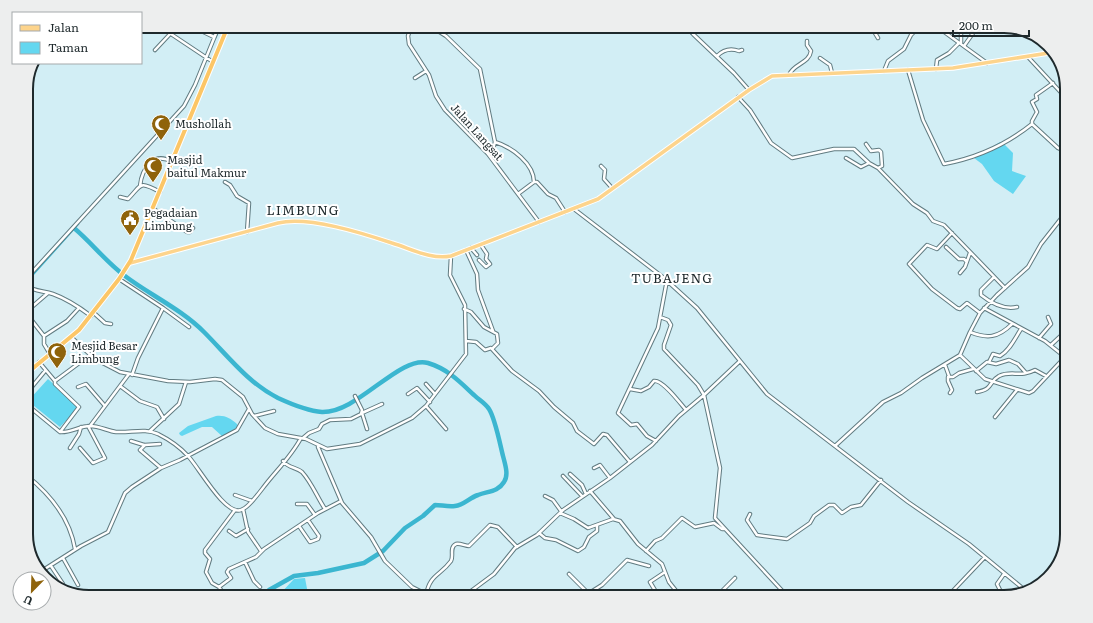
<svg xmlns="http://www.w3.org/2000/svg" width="1093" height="623" font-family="Literata,serif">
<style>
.green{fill:#64d7f0}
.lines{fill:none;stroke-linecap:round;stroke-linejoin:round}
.canal{stroke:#3bb6d0;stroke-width:2.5}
.river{stroke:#3bb6d0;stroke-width:4.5}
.minor-casing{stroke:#617b81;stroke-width:4.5}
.primary-casing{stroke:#fff;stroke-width:5.5}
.trunk-casing{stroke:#fff;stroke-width:6}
.minor{stroke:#fff;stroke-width:2.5}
.primary{stroke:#fdd48c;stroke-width:3.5}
.trunk{stroke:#fcc666;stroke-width:4}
.labels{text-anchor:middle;stroke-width:4;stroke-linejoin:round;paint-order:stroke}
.poi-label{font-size:11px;fill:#1e292c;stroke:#fff;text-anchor:start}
.street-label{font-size:11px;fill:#1e292c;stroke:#fff}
.quarter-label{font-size:13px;letter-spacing:1px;fill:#1e292c;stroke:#fff}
.rim{fill:none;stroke:#1e292c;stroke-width:2}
</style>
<rect width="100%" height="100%" fill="#d2eef5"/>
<path class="green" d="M1000 142 1005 145 1013 153 1012 171 1026 176 1013 194 994 181 982 164 974 158Z
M48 379 79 407 60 427 28 401Z
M216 416C225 415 230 418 237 424L238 427 223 437 212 427H202L182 436 180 435 179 433 188 426Z
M305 578 308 594 312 597H277L294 579Z"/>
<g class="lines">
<path class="canal" d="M215 38 221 26
M26 282 78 224"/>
<path class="river" d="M74 228C92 243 106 262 125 276 150 295 181 309 204 332 227 355 248 383 278 398 291 404 307 411 322 412 358 413 399 355 428 363 448 369 460 382 474 395 479 400 485 403 489 409 495 418 500 444 503 456 505 464 509 475 504 482 498 492 488 491 478 495 469 498 464 505 455 506 448 507 441 505 435 505L423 516 405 528 383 551 364 563 318 573 294 576 269 590 262 597"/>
<g class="minor-casing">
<path id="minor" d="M159 26 213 62
M191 26 214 37
M411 26 408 36 409 44 429 75 436 96 445 110 488 154 539 222
M430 26 446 36 480 69 495 142
M689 26 693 34 734 73 749 90
M936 26 987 63
M961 26V44
M692 33 696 26
M878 38 875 33 882 26
M964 46 978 26
M155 50 170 34
M717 56C723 50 731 48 739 51L742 50
M1028 57 1067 99
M820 58 830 65 832 73
M936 69 937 60 949 53 959 43
M908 70 923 120 944 164C976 158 1007 144 1032 124L1058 148 1066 152
M884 71 888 61 904 49 911 35 920 26
M789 75C794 63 809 64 811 51L807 45V41
M415 78 426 71
M738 97 750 110 771 143 792 158 834 149H854L869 163 878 168 913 204 927 213 933 221 944 225 1005 288
M1032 124V121L1037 112 1032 102 1037 99 1036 95 1053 83
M866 144 871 151 879 150 881 152 882 166 878 168
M1067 149V155
M488 154 493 149 495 142C512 147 534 164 534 182
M846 158 861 167 869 163
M601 166 605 170 604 179 612 188
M225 182 230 185 237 196 249 203 247 232
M140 186C142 168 154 151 172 162
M518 194 534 182H537L548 194 556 198 565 212
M120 197 128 199C142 185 138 180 160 192
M154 209 187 232H190L193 228
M574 209 664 278 697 308 767 394 908 502 969 544 1026 591
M952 233 937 249 927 245 909 264 932 289 957 308 960 309 967 303 980 313
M946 247 959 259H964L966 261
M471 248 477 255
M466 250 477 274 478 290 493 331
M479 260 486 267 490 264 486 259 487 254 481 245
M960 273 965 267 970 253
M994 277 981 290V295C991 303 1003 310 1017 307
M26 279 184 106 195 85 219 26
M119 279 163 308 138 358 132 375
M26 286C34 291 44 291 53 294 67 299 79 307 91 316
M163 308 189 327
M464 309 471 312 484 327 497 334 498 343 492 349
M26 312 48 293
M26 313 44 336V344L50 354
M94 313 105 323 111 324
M660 317 668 320 671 325 664 345V349L698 385 704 395 720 468 715 518 788 597
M970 332C987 339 998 338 1012 324
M44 336 67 321 79 308
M72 338 95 359 120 372 168 381 190 382 215 379 222 380 243 397 252 414 265 428 278 434 306 439 327 449 360 444 412 418 426 406 466 354 465 305 450 275 451 256
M1039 338 1051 324 1048 317
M466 341 476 342 485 350 491 348 512 371 539 391 554 407 573 423 577 431 594 444 603 434 607 435 630 462
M1051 345 1066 331 1064 322 1067 317
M960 355 985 379 1029 393 1033 391 1065 357 1045 341 984 308
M39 362 55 381
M989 362 993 354 1000 356C1010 350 1015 338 1021 329
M945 365 949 376
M976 371 987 362 996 364 1009 360 1018 364 1026 373
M426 384 435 394
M120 386 140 401 157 407 164 419
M78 387 86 384 105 406
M630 389 641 391 649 387 654 381C662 379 680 403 686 410
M977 392C994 389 988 382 999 376 1012 370 1020 378 1035 370L1046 376
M950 393 952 390 948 381V377H953L959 373 973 369
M26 394 45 371
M408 394 417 388 430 402
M26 404 60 432C71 433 79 426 90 426 99 426 108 431 116 432 131 433 145 428 158 434 170 440 179 446 188 456 198 466 225 516 241 510 249 508 261 490 266 484 278 469 292 455 301 438
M426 406 446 429
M362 413 382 404
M362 413 367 429
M254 416 274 411
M995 417 1017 390
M90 426 129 374
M150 431 179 404 186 382
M60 432 79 407 55 384V381L90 355
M303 438 309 433 319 429 322 424 330 420 351 419 361 414 362 410 355 396
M131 441 144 445
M656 441 647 436 637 424 631 425 618 413 658 328 667 280
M160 444 145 445 140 450 161 468
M835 446 883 402 901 393 922 378 960 355 970 332 980 313 997 295 1028 267 1041 244 1067 211
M318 447 342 503 371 537 385 561 412 587 432 597
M70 448 79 434 81 427
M80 448 93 463 105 458 88 426
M283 461C288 468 296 467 302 472 312 483 317 497 325 509
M594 468 600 465 610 478
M570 474 582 485 586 494
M26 475C50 494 70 519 75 549
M563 476 582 496
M590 491 614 519
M235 495 252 501
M545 496 553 500 561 511
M297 504H307L315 515
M243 509 248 532 261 551
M560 513 574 519 588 528 613 519 620 521 638 544 662 564 669 582 681 597
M750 514 747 520 757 535 787 539 810 523 814 516 829 505H834L842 513 851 507 861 505 881 480
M299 526 310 542 318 539 319 536 308 520
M229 531 236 536 248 529
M539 533 545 538 556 540 578 551 584 547 589 537 597 531V526
M646 551 655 541 662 538 682 518 695 527 714 523 722 529H724
M63 558 78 585
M245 562 254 581 260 587
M51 566 63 584 64 591
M40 572 81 546 108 532 125 493 132 487 161 468 180 460 237 430 249 409
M569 574 588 593
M219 587 212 583 206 572 210 559 205 553V550L235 510
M1000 590 997 584 1004 574
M285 593 287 597
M426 595C430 574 440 576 451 561 454 556 449 547 456 544 460 543 465 546 469 546L490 525 498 527 517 547
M226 597 219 587 231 578 227 572 229 569 256 557 264 549 318 513 341 501
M463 597 494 574 515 548 537 535 563 510 610 478 652 445 679 416 704 395 740 361
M583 597 602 585 627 560 649 566
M659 597 650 582 665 572
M725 597 723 590 735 578
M947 597 984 558"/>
</g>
<g class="primary-casing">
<path id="primary" d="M130 263 278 223C309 216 362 233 392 243 412 249 431 260 451 256L598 199 749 90 772 76 953 68 1055 52"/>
</g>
<g class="trunk-casing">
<path id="trunk" d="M26 374 79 330 119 279 131 260 228 26"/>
</g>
<use href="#minor" class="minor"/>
<use href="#primary" class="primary"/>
<use href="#trunk" class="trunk"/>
</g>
<defs>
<g id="mosque-pin" transform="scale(1)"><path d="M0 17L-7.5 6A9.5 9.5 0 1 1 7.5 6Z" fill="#8f630b" stroke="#fff"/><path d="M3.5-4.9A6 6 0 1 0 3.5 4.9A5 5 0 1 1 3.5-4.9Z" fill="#fff"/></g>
<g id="civic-pin" transform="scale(1)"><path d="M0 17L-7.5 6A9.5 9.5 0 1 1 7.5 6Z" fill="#8f630b" stroke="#fff"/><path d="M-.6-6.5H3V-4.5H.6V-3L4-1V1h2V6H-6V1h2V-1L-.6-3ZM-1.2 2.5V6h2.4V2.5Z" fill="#fff"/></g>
</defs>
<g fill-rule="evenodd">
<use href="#mosque-pin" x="161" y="124"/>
<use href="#mosque-pin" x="153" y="166"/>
<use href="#civic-pin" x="130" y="219"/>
<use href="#mosque-pin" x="57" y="352"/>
</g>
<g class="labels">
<g class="poi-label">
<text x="175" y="128">Mushollah</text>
<text x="167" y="164">Masjid<tspan x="167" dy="13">baitul Makmur</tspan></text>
<text x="144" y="217">Pegadaian<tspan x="144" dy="13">Limbung</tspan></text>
<text x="71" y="350">Mesjid Besar<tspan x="71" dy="13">Limbung</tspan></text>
</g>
<g class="street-label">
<text transform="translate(477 132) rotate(48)" y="4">Jalan Langsat</text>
</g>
<g class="quarter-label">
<text x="303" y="215">LIMBUNG</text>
<text x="672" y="283">TUBAJENG</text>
</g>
</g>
<path d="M0 0H1093V623H0ZM89 33H1004A56 56 0 0 1 1060 89V534A56 56 0 0 1 1004 590H89A56 56 0 0 1 33 534V89A56 56 0 0 1 89 33Z" fill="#edeeee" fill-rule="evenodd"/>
<path class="rim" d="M89 33H1004A56 56 0 0 1 1060 89V534A56 56 0 0 1 1004 590H89A56 56 0 0 1 33 534V89A56 56 0 0 1 89 33Z"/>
<rect x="12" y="12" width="130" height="52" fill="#ffffff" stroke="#a5a9ab"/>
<rect x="20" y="25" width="20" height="6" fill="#fdd48c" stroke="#a5a9ab"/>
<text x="48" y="32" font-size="12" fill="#1e292c">Jalan</text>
<rect x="20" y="42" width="20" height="12" fill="#64d7f0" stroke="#a5a9ab"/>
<text x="48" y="52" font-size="12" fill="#1e292c">Taman</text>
<g transform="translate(32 591) rotate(203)"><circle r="19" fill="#ffffff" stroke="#a5a9ab"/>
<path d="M0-3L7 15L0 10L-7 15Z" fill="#8f630b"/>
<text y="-6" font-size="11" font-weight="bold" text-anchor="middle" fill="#1e292c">U</text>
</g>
<path d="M953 30v6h76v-6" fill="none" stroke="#1e292c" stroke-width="2"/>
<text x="959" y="30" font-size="12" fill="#1e292c" stroke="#ffffff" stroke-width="3" paint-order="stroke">200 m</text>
</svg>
